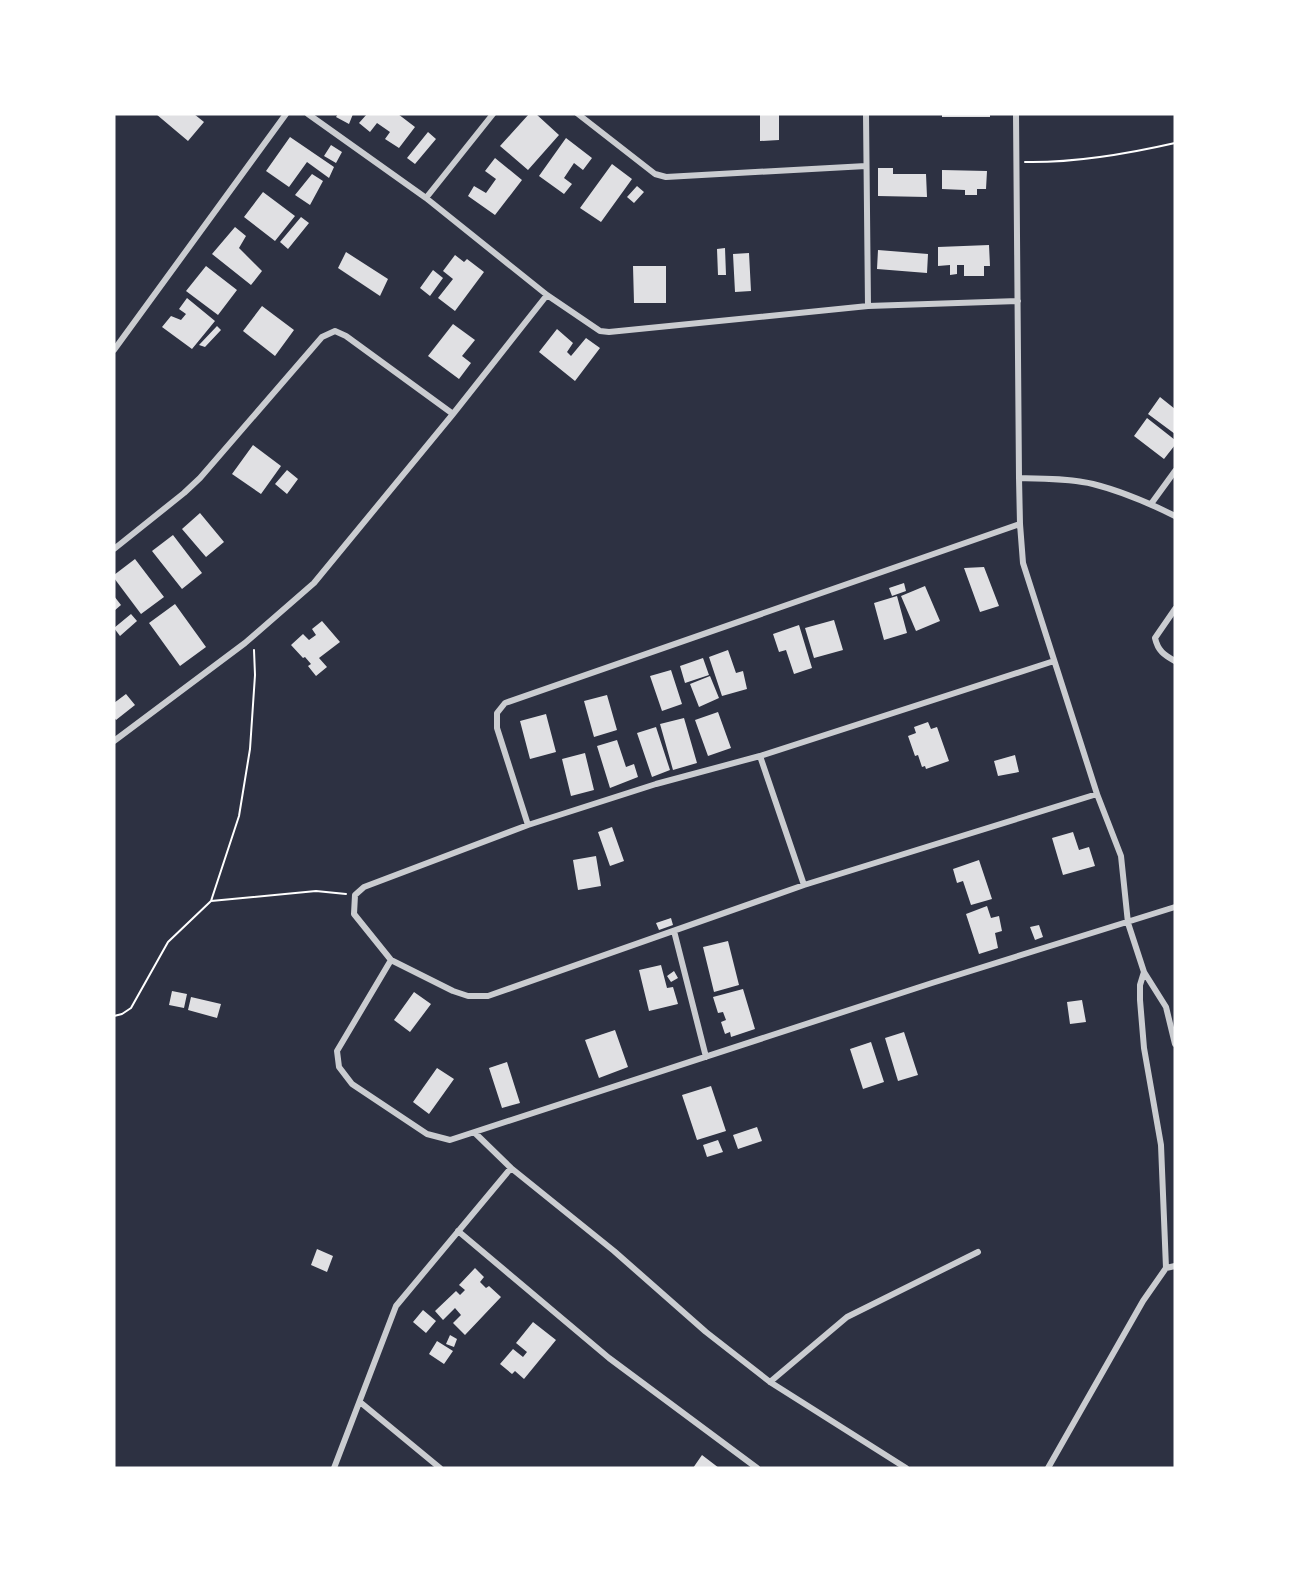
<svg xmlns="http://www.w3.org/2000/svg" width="1289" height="1582" font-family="'PT Sans',sans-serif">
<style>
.building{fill:#e0e0e3}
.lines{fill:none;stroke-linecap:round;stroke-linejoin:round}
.path{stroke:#fff;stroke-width:2}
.minor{stroke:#caccd0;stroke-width:6}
</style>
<rect width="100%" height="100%" fill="#2d3142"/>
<path class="building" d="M156 114H194L204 122 188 141Z
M338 114H353L349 124 336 117Z
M367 114H398L415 127 399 148 385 139 390 132 377 123 370 132 359 123Z
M529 114H536L559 135 528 170 500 146Z
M760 114H779V140L760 141Z
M942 114H990V117H942Z
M428 132 436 139 415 164 407 158Z
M290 137 334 167 329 178 307 162 289 187 266 171Z
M566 138 592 158 583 170 574 163 564 178 572 184 564 194 539 176Z
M331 145 342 152 336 163 324 156Z
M495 158 522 180 495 215 468 196 474 186 486 193 496 179 485 171Z
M612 164 632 179 601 222 580 208Z
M878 168H893V174H926L927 197 878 196Z
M942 170 987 171 986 189H977V195H965V190L942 189Z
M312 174 323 181 310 205 295 195Z
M637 186 644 192 634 203 627 197Z
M263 192 295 216 275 241 244 217Z
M301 217 309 223 288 249 280 242Z
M235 227 246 236 239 248 262 271 251 285 212 254Z
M989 245 990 266H984V276H964V265H957V274L950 275V265L938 266V247Z
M725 248 726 275H718L717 249Z
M878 250 928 254 927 273 877 269Z
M346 252 388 279 380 296 338 268Z
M749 253 751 291 735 292 733 254Z
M455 255 464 262 467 259 484 272 455 311 438 298 453 279 443 271Z
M206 266 237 290 218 315 186 291Z
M633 266H666V303H634Z
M433 270 443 278 430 296 420 288Z
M187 298 215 321 192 349 162 327 171 316 181 320 186 314 179 309Z
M262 306 294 330 275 356 243 331Z
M453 324 475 340 462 356 471 363 459 379 428 356Z
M217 326 221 330 205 347 199 345Z
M557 329 573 343 567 352 571 356 586 338 600 348 575 381 539 352Z
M1160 397 1175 409V434L1148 414Z
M1147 418 1175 440V445L1164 459 1134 436Z
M253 445 281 466 261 494 232 474Z
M287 470 298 479 287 494 275 484Z
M200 513 224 542 206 557 182 529Z
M173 535 202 573 182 589 152 551Z
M135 559 164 597 141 614 114 578V575Z
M984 567 999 606 980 612 964 568Z
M904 583 906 591 892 596 889 588Z
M925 586 940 621 916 631 901 596Z
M114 596 121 605 114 611Z
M897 596 907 633 884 640 874 603Z
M175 604 206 647 180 666 149 623Z
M131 614 137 621 120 636 114 628Z
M834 620 843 650 814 658 805 628Z
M322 621 340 642 319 658 327 667 316 676 308 666 311 664 305 657 303 658 291 645 303 634 309 640 316 635 312 629Z
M799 625 812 668 794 674 786 650 779 652 773 634Z
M728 650 736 673 743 671 747 689 722 696 709 657Z
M703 658 709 675 685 683 680 666Z
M671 670 682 704 662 711 650 676Z
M710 676 719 698 699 707 690 684Z
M126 694 135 705 116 720 114 717V703Z
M607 695 617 730 594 737 584 701Z
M718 712 731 748 708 756 695 720Z
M546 714 556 752 530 759 520 721Z
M684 718 697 763 673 770 660 724Z
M928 722 931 729 937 727 949 761 926 769 925 766 922 767 918 755 915 756 908 736 916 733 914 727Z
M656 727 670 770 652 777 637 733Z
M617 740 626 767 634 764 638 777 610 788 597 746Z
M585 753 594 790 571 796 562 759Z
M1015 755 1019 772 998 776 994 761Z
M612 827 624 861 610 866 598 832Z
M1073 832 1079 850 1089 847 1095 866 1063 875 1052 838Z
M596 856 601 886 578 890 573 860Z
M979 860 992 899 971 905 963 881 957 883 953 869Z
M987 906 991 918 999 916 1002 931 995 933 998 948 979 954 966 914Z
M671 918 673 925 659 930 656 923Z
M1039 925 1043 937 1035 940 1030 927Z
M728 941 739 985 714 992 703 947Z
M661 965 667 988 673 987 678 1004 649 1011 639 970Z
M674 971 678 978 671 982 667 976Z
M743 989 755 1029 731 1037 730 1032 725 1034 721 1022 726 1020 723 1012 718 1013 713 997Z
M172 991 187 994 184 1008 169 1005Z
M414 992 431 1004 410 1032 394 1020Z
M191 997 221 1004 217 1018 188 1010Z
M1082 1000 1086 1022 1070 1024 1067 1002Z
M615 1030 628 1067 599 1078 585 1040Z
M904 1032 918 1075 898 1081 885 1038Z
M871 1042 884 1082 863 1089 850 1049Z
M507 1062 520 1103 502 1108 489 1068Z
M437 1068 454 1079 429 1114 413 1102Z
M711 1086 726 1131 697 1140 682 1095Z
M757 1127 762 1141 738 1149 733 1135Z
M718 1140 723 1152 707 1157 703 1145Z
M317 1249 333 1256 327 1272 311 1265Z
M475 1268 484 1277 480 1282 486 1288 489 1286 501 1297 465 1335 453 1323 461 1315 455 1308 443 1320 435 1311 456 1291 460 1295 465 1290 459 1285Z
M423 1310 436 1321 426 1333 413 1322Z
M533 1322 556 1340 524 1379 515 1371 512 1374 500 1364 513 1349 523 1357 527 1352 516 1343Z
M450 1335 457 1339 454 1347 446 1344Z
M437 1341 453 1351 444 1364 429 1354Z
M702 1455 719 1468H693Z"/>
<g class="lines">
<path class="path" d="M1025 162C1075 163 1127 154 1175 143
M211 901 316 891 346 894
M114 1016 122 1014 131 1008 168 942 211 901 239 816 250 749 255 675 254 650"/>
<path class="minor" d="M308 114 426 198 547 295 600 331 609 332 868 306 1018 301
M578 114 655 174 666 177 866 166
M866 114 868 306
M1016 114 1019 478 1020 524 1023 563 1097 794 1121 856 1128 923 1144 972 1166 1007 1175 1044
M426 198 493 114
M114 350 286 114
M1019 478C1043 479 1069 478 1093 484 1121 491 1149 503 1175 516
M1151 504 1175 471
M114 549 184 493 200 478 322 337 335 331 346 336 453 414
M1175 609 1155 638C1158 651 1164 655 1175 661
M1054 661 760 756 656 784 528 825 364 887 355 895 354 914 391 960 453 991 468 996H488L804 885 1097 794
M114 741 245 643 314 583 453 414 547 295
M760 756 804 885
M528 825 497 728V713L505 703 1020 524
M674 931 706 1057
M391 960 337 1051 339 1067 352 1084 427 1134 450 1140 932 983 1175 907
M475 1133 511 1168 614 1251 706 1332 770 1382 906 1468
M458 1231 609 1358 757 1468
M1166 1268 1175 1266
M770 1382 847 1317 978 1252
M360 1402 440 1468
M334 1468 396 1306 511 1168
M1048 1468 1143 1301 1166 1268 1161 1145 1144 1048 1140 1000V985L1144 972"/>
</g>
<rect width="1289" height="1582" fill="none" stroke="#ffffff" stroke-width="231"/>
</svg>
